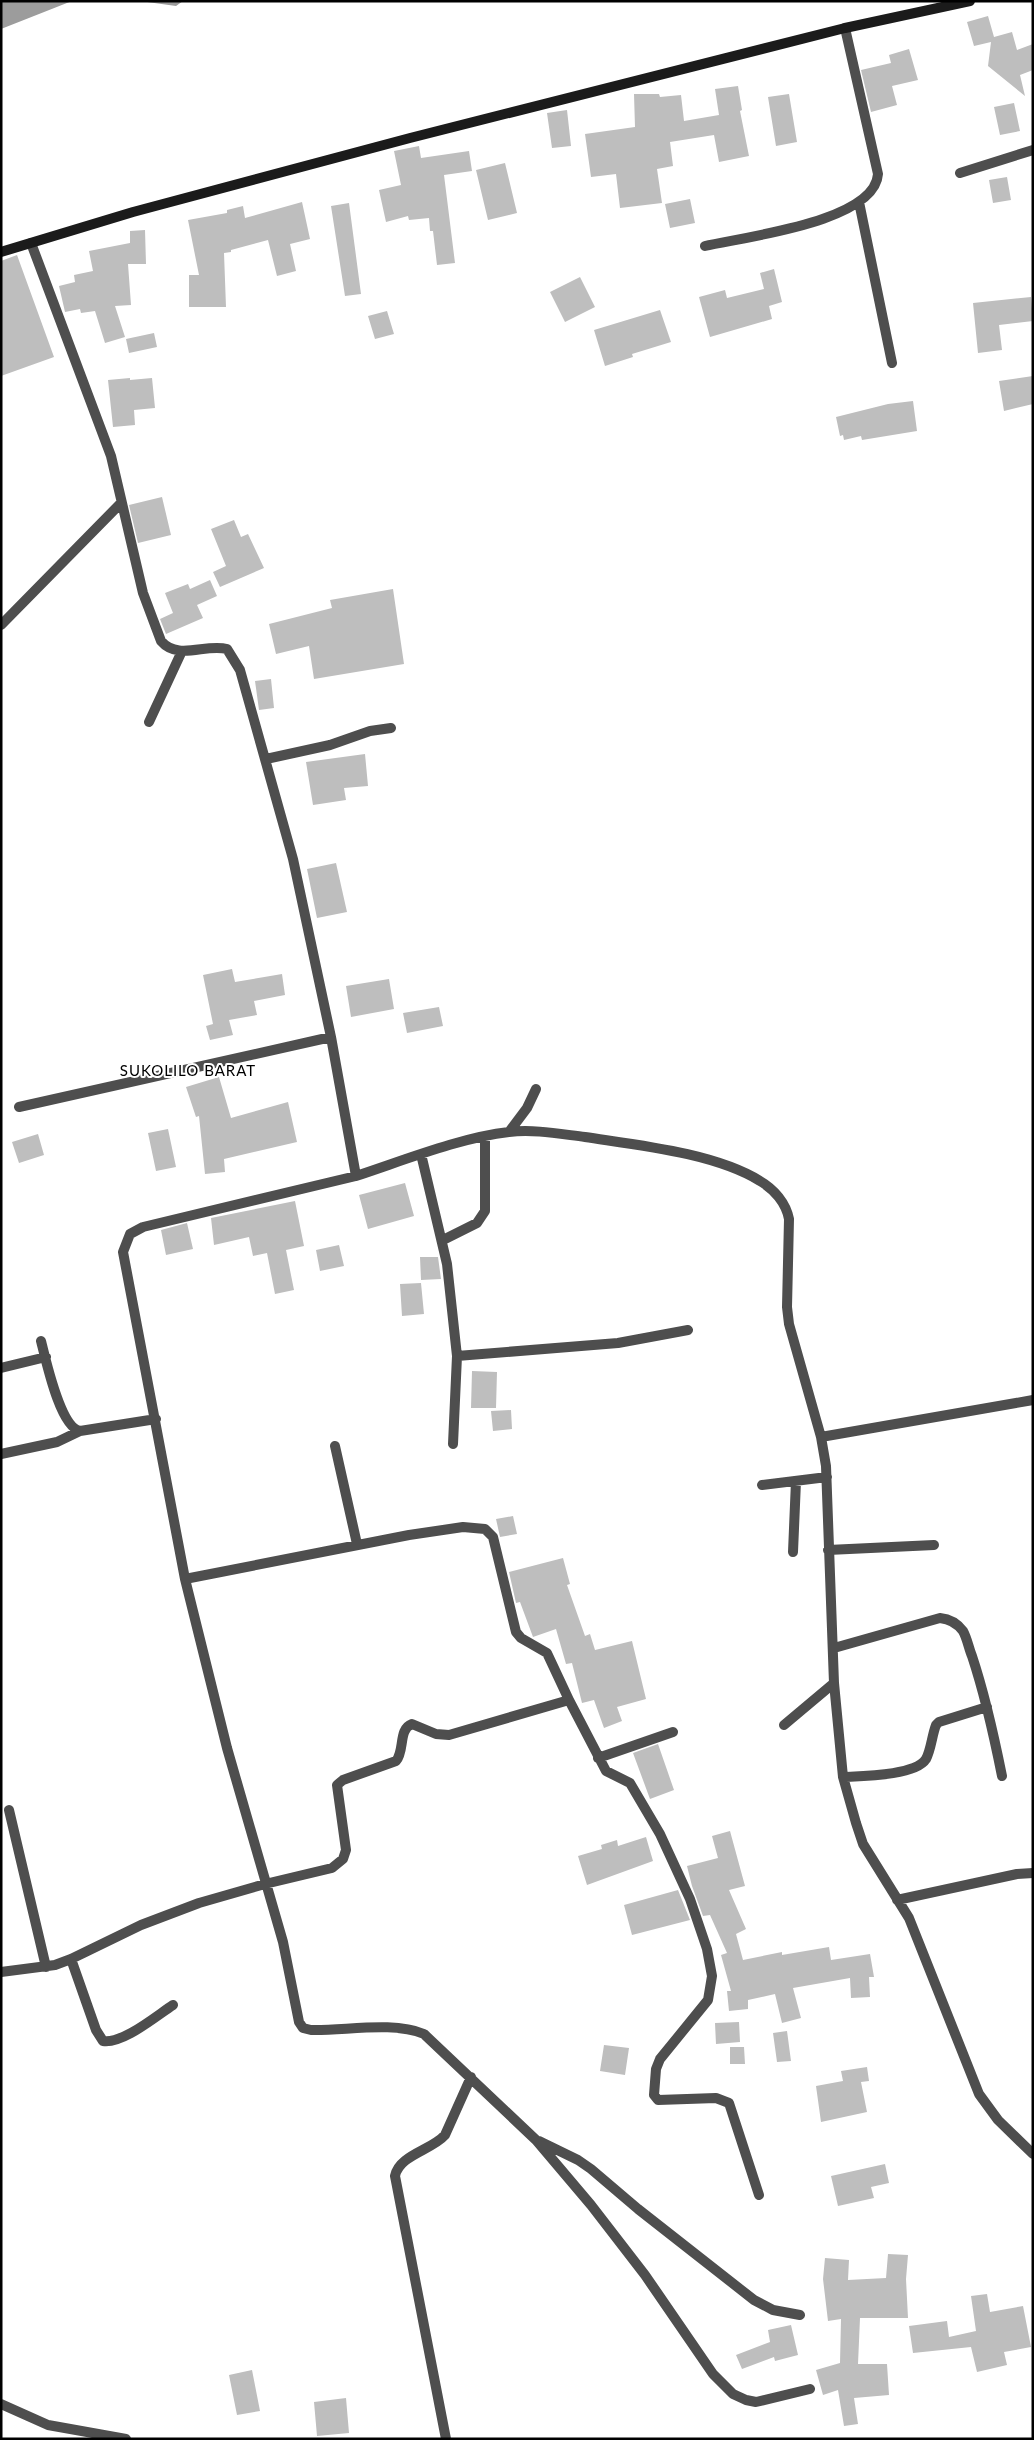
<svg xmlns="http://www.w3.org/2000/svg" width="1034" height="2440" font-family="Lato,sans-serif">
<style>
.water{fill:#9c9c9c}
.building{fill:#bebebe}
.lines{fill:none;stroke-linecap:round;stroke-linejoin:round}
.minor{stroke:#4e4e4e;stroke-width:10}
.secondary{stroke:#1b1b1b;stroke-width:10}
.labels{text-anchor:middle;stroke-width:4;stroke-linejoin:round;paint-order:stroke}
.quarter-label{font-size:15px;letter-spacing:1px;fill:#000;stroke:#fff}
</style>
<rect width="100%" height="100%" fill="#fff"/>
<path class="water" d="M1 1H72L1 29Z
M140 1H183L176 6Z"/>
<path class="building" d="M988 16 994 37 1012 32 1017 50 1033 44V70L1020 75 1025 96 988 66 991 42 974 46 967 22Z
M909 49 918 80 892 86 897 105 871 112 861 70 891 63 889 55Z
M738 86 742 110 740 111 749 156 719 162 714 135 670 142 673 166 657 169 662 203 620 208 616 174 591 177 585 134 635 127 634 94H659L660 97 681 95 684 121 719 115 715 89Z
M789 94 797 142 776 146 768 97Z
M1014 103 1020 131 1000 135 994 107Z
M567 110 571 146 552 148 547 113Z
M419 146 421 158 469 151 472 171 444 175 455 263 437 265 433 231H430L429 218 409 220 408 216 386 222 379 190 401 185 394 151Z
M505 163 517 213 488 220 476 170Z
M1007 177 1011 200 993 203 989 180Z
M690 199 695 223 670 228 665 204Z
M302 202 310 239 290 244 296 271 277 276 268 240 231 250V252L224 253 226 307H189V275H199L188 220 227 213V210L243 206 245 218Z
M349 203 361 294 345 296 331 206Z
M145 230 146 264H128L131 305 115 306 125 337 105 343 95 311 81 313 80 309 65 312 59 286 75 282 74 275 93 271 89 251 130 243V231Z
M17 255 54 357 1 376V261Z
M774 269 782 302 769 306 772 319 710 337 699 297 725 290 727 298 764 289 760 273Z
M580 277 595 307 565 322 550 292Z
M1031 297 1033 321 999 325 1002 350 978 353 973 303Z
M660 310 671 342 632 354 633 357 605 366 594 330Z
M387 311 394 334 375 339 368 316Z
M154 333 157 347 129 353 126 339Z
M1033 376V404L1004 411 999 381Z
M130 378V380L152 378 155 408 134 410 135 425 113 427 108 380Z
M913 401 917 431 862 440 861 436 844 440 843 435 840 436 836 417 888 404Z
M162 497 171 535 138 543 129 505Z
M234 520 241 537 248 534 264 568 220 587 213 572 226 566 211 529Z
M210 580 217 596 197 605 203 618 166 634 160 619 173 613 165 593 188 584 190 589Z
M393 589 404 664 314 679 309 646 276 654 269 624 332 608 330 600Z
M271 679 274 708 259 710 255 681Z
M365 754 368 786 344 788 346 800 313 805 306 762Z
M336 863 347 912 317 918 307 869Z
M232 969 235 982 282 974 285 995 254 1001 257 1015 229 1020 233 1035 210 1040 206 1026 213 1024 203 975Z
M389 979 394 1009 351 1017 346 986Z
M439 1007 443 1026 407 1033 403 1013Z
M219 1077 231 1118 288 1102 297 1142 224 1159 225 1172 205 1174 199 1116 196 1117 186 1087Z
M168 1129 176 1167 156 1171 148 1133Z
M38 1134 44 1155 19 1163 12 1142Z
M405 1183 414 1216 368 1229 359 1195Z
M295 1201 304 1246 286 1250 294 1290 275 1294 267 1253 253 1256 249 1237 214 1245 211 1218Z
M187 1223 193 1249 166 1255 161 1230Z
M339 1245 344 1266 320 1271 316 1250Z
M420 1257H438L441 1279 421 1280Z
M421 1283 424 1314 402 1316 400 1284Z
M472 1371 497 1372 496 1408H471Z
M511 1410 512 1429 493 1431 491 1411Z
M513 1516 517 1534 500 1537 496 1519Z
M563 1558 570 1584 567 1585 585 1636 590 1634 595 1650 632 1641 646 1699 617 1707 622 1721 604 1728 594 1700 582 1703 572 1663 566 1664 556 1629 533 1637 520 1602 516 1603 509 1572Z
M658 1744 674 1790 650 1799 633 1753Z
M730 1831 745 1886 729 1890 746 1929 736 1934 743 1960 782 1952V1955L829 1947 831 1960 870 1954 874 1977H869L870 1997 851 1998 850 1978 793 1988 801 2018 782 2023 775 1994 748 2000V2009L729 2011 727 1991H731L721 1955 727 1953 710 1915 703 1916 692 1886 687 1866 718 1858 712 1836Z
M646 1837 653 1861 587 1885 578 1856 602 1849 601 1845 617 1840 618 1846Z
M678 1890 690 1920 632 1935 624 1905Z
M739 2022 740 2042 716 2044 715 2023Z
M787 2031 791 2061 777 2062 773 2033Z
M604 2045 629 2048 625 2075 600 2071Z
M730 2047H744L745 2064H730Z
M867 2067 869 2081 861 2082 867 2112 821 2122 816 2086 843 2081 841 2071Z
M885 2164 889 2183 871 2187 874 2198 838 2206 831 2176Z
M888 2254 908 2255 906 2279 908 2318H860L858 2364H887L889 2395 854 2398 858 2424 844 2426 838 2390 823 2395 816 2370 840 2363 841 2319 828 2321 823 2279 825 2258 849 2260 848 2280 886 2278Z
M987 2294 990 2312 1023 2306 1031 2347 1004 2352 1007 2365 977 2372 971 2347 913 2353 909 2326 947 2321 949 2337 976 2331 971 2296Z
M791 2325 798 2355 775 2361 774 2357 742 2369 736 2355 770 2342 768 2330Z
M252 2370 260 2411 237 2415 229 2375Z
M346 2398 349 2433 317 2436 314 2402Z"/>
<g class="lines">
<path class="minor" d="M960 173 1033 150
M859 202 892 363
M31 243 111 456 143 593 161 641C178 661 206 643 227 649L240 670 293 859 331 1037 356 1176C402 1161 462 1137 509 1132 534 1129 560 1134 585 1137 637 1145 715 1153 760 1181 774 1189 786 1203 789 1219L787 1307 789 1324 821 1437 826 1466 834 1683 843 1777 856 1823 863 1844 909 1918 979 2094 998 2120 1033 2154
M705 246C743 237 875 222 878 174L845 28
M1 625 121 503
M149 722 182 651
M266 759 330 745 370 731 391 728
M19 1107 331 1037
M509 1132 527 1108 536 1089
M421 1154 447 1264 457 1356 453 1444
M356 1176 143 1227 130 1234 123 1252 185 1579 227 1748 283 1942 299 2022 303 2028 311 2030C345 2031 393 2021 424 2034L536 2140 591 2205 645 2275 713 2374 733 2394 746 2400 756 2402 810 2389
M443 1240 477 1223 485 1211V1137
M41 1341C46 1360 60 1427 80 1431L156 1419
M457 1356 618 1343 688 1330
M1 1368 46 1357
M821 1437 1033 1400
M335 1446 357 1544
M1 1454 57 1442 80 1431
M762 1485 827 1477
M828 1550 934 1545
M793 1552 796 1481
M834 1648 940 1618C950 1619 957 1623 963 1631 967 1638 969 1649 972 1656 985 1695 994 1736 1002 1776
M569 1700 606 1771 630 1783 660 1834 690 1899 707 1949 712 1976 708 2000 660 2059 656 2069 654 2095 658 2100 716 2098 729 2103 759 2195
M784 1725 834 1683
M598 1758 673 1732
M843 1777C861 1776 915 1776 926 1759 931 1750 932 1735 936 1725L939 1722 987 1707
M9 1810 46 1967
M897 1900 1017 1874 1033 1873
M71 1959 96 2030 103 2041C123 2044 156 2016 173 2005
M1 1972 55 1965 71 1959 141 1925 199 1903 265 1884 332 1868 343 1859 346 1850 337 1785 343 1780 396 1761C405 1751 398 1729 412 1724L436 1734 449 1735 569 1700 547 1653 521 1638 516 1632 493 1537 485 1529 463 1527 409 1535 185 1579
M539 2141 578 2160 591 2169 638 2209 754 2300 773 2310 800 2315
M1 2404 48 2425 126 2439
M446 2439 395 2176C399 2155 432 2150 445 2135L471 2077"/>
<path class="secondary" d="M1 252 133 212 410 138 845 28 970 1"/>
</g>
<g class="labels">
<g class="quarter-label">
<text x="188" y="1076">SUKOLILO BARAT</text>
</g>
</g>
<rect width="1034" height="2440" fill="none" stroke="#000000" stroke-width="5"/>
</svg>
